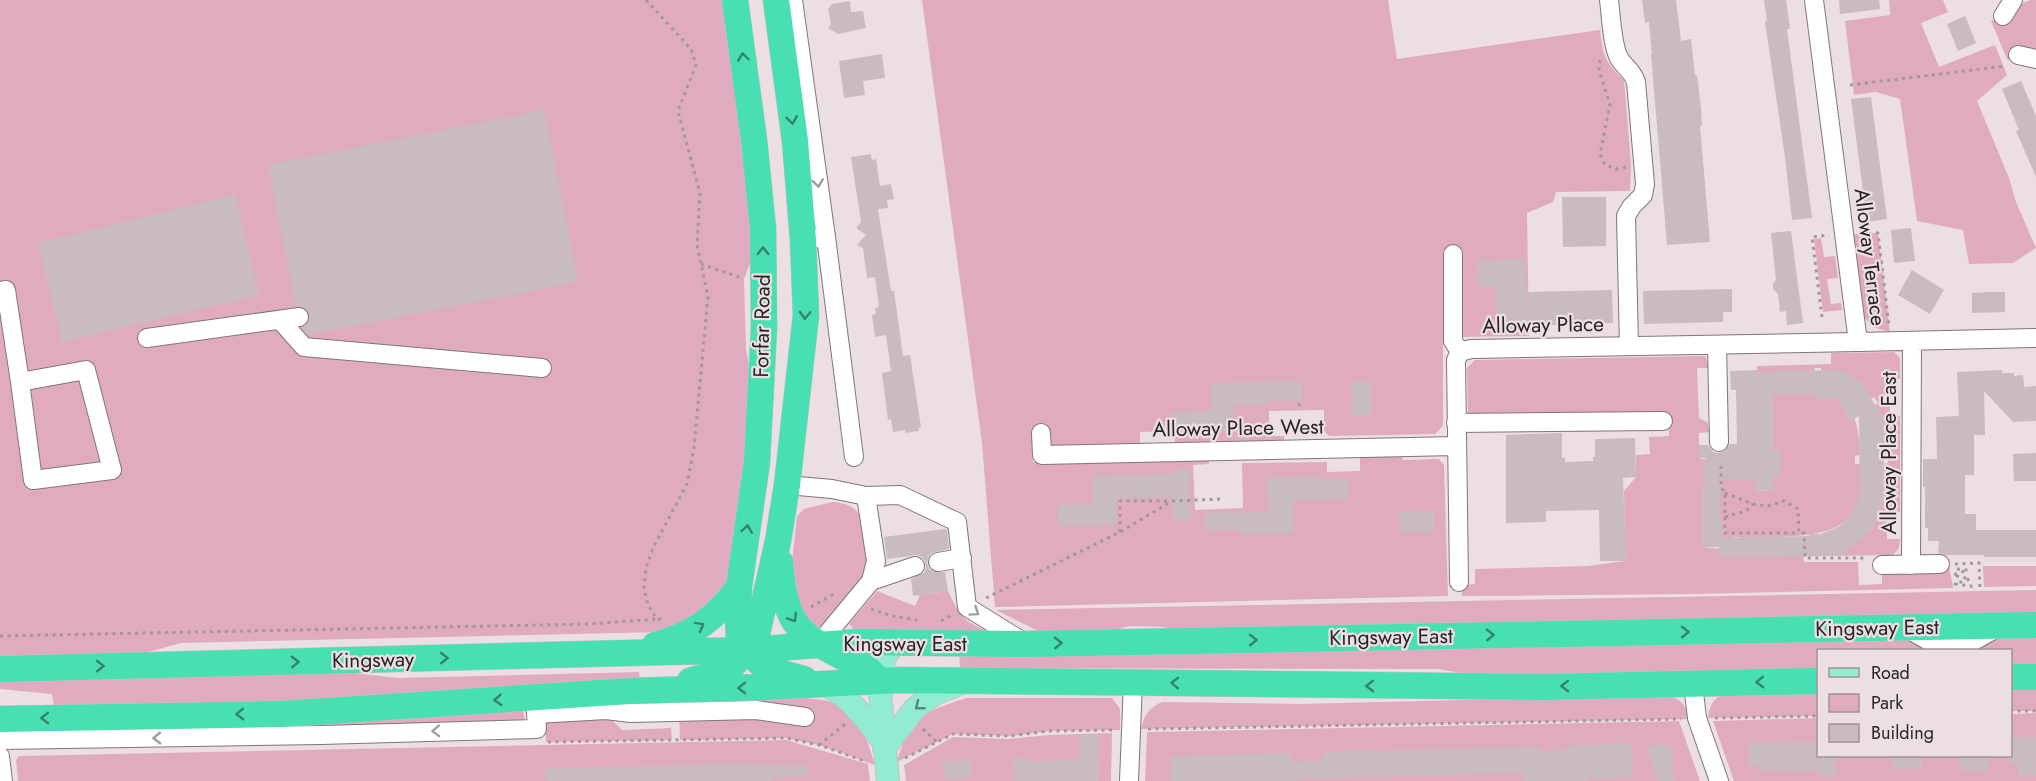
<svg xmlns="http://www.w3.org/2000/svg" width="2036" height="781" font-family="Jost,sans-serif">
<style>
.green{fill:#e1abbf}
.building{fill:#c8bcc0;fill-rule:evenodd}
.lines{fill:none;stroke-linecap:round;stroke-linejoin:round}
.minor-casing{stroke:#817579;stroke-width:20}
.major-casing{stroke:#c3c2c2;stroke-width:24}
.highway-casing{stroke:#c3c2c2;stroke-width:27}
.path{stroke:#a1989b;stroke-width:3;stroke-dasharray:3 4.5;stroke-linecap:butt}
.minor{stroke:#fff;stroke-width:18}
.major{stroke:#91ecd1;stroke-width:22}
.highway{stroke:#48e0b3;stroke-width:26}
.oneway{stroke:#38826c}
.oneway2{stroke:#9e9c9d}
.oneway3{stroke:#5c887b}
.labels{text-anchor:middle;stroke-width:4.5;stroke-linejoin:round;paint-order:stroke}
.street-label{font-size:21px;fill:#282425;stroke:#ecdfe3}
</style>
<rect width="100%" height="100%" fill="#ecdfe3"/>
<path class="green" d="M0 0H725L744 142 752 258 744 279 746 350 752 380 747 453 731 571 722 595 705 616 659 632 181 643 141 654 0 657Z
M922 0H1388L1397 59 1600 30C1603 57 1605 61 1624 80L1631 165 1630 191 1556 192 1553 202 1527 213 1529 336 1459 337 1443 345V426L1435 434 1329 436 1324 431V410H1320L1269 411V436H1284V442L1175 444V431L1140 432V445L1050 446 1032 433 1033 462 1209 459V464L1193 465 1195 510 1243 508 1242 463 1327 462V472L1360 471V456L1402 455 1403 460 1439 459 1444 465 1448 596 995 607 982 443Z
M1889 0H1943L1948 12 1921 23 1939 67 1995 45 2007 75 1977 101 2009 178 2016 202 2036 248 2013 263 1969 264 1963 230 1917 221 1900 99 1876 92 1854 95 1845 21 1890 15Z
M2031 0H2036V52L2014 61 2007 59 1991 21 2020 4Z
M1878 233 1890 332 1872 327 1863 315 1853 234Z
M1821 238 1824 257 1835 256 1838 278 1827 279 1831 304 1841 303 1842 310 1823 312 1814 239Z
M1894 352 1900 358V379H1889L1890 415 1900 416V512L1887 513V539H1900L1899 548 1893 555 1827 556 1845 549 1868 531 1870 533 1881 507 1884 506V464L1888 463V456H1884V420L1875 405 1878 403 1874 397 1871 399C1858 377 1847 370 1821 371V368H1815L1814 371 1790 394H1814V398L1834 394C1857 409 1859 430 1860 455L1855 456V464H1860C1860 473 1861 483 1860 492 1856 535 1807 536 1775 537V539L1761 537 1741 539 1740 537 1719 539 1722 520 1720 519V500L1717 485 1702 486V547L1803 556 1804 562H1858L1859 585 1882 584V573L1949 566 1953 588 1696 594 1462 596V585L1475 584V569L1588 566 1625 561 1624 491 1636 477V455L1650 454 1649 437 1669 436 1668 413 1468 416 1467 368 1475 360 1705 356 1710 368H1697L1699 418 1707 422 1710 432 1699 433V458L1724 465 1725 480H1755V491L1773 490V479L1769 476 1780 475V451H1773L1772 393 1757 372V366L1831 364V353Z
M832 502C863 504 863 520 867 547 868 557 869 565 865 575 859 588 834 614 824 626L817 627 800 614 790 581 797 516 804 509Z
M1983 566H2036V586L1984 587Z
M2036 590V615L1195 633 1162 627 1129 626 1094 636 1044 634 996 610Z
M877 591 915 606 920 595 948 591C961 619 967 624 996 634L855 631 849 624Z
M2036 637V667L2011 668 2010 650H1818V672L1492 679 1439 669 960 668 959 653 1135 655Z
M335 671 398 678 639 672 640 681 282 704 54 707 52 694 0 689V679Z
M2010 688H2036V711H2011Z
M1818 692V716L1708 718C1710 704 1713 698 1727 693Z
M1666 695C1680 700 1686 702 1688 719L1141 729C1145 714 1148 709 1162 702L1300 704Z
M804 698C813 699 825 699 833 703 859 713 868 741 875 765L819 745 786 738 680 740 679 716 647 704 646 699Z
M966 698H1112L1120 709V730L1049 731 1009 736 953 734 897 762C909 717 924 712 966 698Z
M523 710 525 720 298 730V723Z
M2036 713V781H1734L1713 721 1818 718V756H2010L2011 714Z
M553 716 611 719 622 730 671 728 672 740 546 742 545 722Z
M1679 721 1700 781H1145L1147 732Z
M1112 733 1111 781H906L904 765 953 737 1008 739 1049 735Z
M786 740 868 764 870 781H18L16 760 19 756Z"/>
<path class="building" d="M1642 0H1676L1681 41 1691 39 1695 75H1697L1701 109 1702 126H1700L1710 242 1667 245 1651 54H1652L1649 22 1645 23Z
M1764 0H1786L1790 29H1787L1812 218 1792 220 1785 157 1765 22 1767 21Z
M1839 0H1879L1880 9 1840 14Z
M850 1 851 12 863 11 866 28 838 34 828 28 831 24 828 9 832 4Z
M1965 16 1976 43 1958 51 1947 24Z
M882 54 885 78 863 81 865 95 844 98 839 61Z
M2021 81 2036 116V177L2016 131 2019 130 2002 89Z
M1871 97 1887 219 1867 222 1851 99Z
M544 110 578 282 308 335 302 328 309 322 310 315 304 307 296 306 268 165Z
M871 154 872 160 876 159 880 186 891 184 894 199 887 200 888 208 878 209 891 291H894L903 356 910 355 921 427 918 428 919 431 905 433V430L893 432 891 419 888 420 882 373 891 371 886 335 875 337 872 315 876 314 875 308 879 307 875 277 867 278 863 248 857 245 866 235 856 228 861 222 851 157Z
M235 195 259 295 62 342 38 243Z
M1562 197H1606V246L1563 247Z
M1911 228 1915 261 1894 263 1891 230Z
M1791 231 1803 323 1787 325 1786 311 1780 312 1778 294 1773 289V284L1776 279 1771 233Z
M1525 259 1526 292 1612 290 1613 323 1526 326V330L1497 331 1496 287H1479L1478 260Z
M1912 270 1944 290 1930 314 1898 295Z
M1732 289V312H1723V322L1644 324 1643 291Z
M1988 292H2005V312L1972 313V293Z
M1757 370V372L1840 370 1862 383 1884 420V506L1881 507 1871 531 1840 556 1719 557V547H1702V486H1705V458H1699V445H1708L1713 452 1719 453 1725 451 1730 444H1737L1736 390H1731L1730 371ZM1772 394H1814V399L1838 398 1850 421 1859 416 1860 494 1853 512 1840 526 1821 534H1809V536L1723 538 1722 519H1720V480H1755V491L1774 490 1773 476H1780V451H1773Z
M2002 370V373H2014V376L2023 375 2024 387 2036 386V421L2013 422 1984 391 1985 435H1974V475H1965V514H1976V530H2036V557H1984V555H1946L1938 553 1939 541H1928V528H1925V487H1923V459H1937L1936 417 1959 416 1957 372Z
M1274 381 1302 382V400L1267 401V405H1233L1234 432 1181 434 1180 425H1171V412L1212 411V383Z
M1371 381V415L1352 416 1351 382Z
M1562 433V458L1565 457V462L1593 461V457H1595V439L1635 438 1636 477 1623 478 1626 561H1600L1599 510 1546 511V522L1506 523V435Z
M2036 453V481H2014L2013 454Z
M1172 470H1190L1191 520H1172V497L1116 499V525L1058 526V505L1093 504V476L1172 474Z
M1321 477V480L1348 479V499L1293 500 1294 533 1239 534V530L1205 531V513L1268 512 1267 478Z
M1434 511V532H1400L1399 512Z
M945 529 947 530 949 549 931 553 928 558 927 563 929 569 934 572H945L948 591 913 596 911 579 924 573 926 568 925 562 922 557 917 555 887 559 884 537Z
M1080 734H1097L1098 781H1015L1014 758H1028V762L1080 759Z
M2036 737V776H2018V765H2010V738Z
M1818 742V756H1836V775L1818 776V771H1758V765L1749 766V743Z
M1631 743 1632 777 1587 779V781H1523V773L1297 779 1298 781H1171V756L1291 753V762L1321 761V757H1325V752L1540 747 1541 751 1568 750V746Z
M1671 745 1672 773 1675 781H1658L1646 746Z
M1893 756H1922V769H1893Z
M1961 756H1988V771H1961Z
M970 759 972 776 945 780 942 762Z
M721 764 807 765 808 776 773 778V781H546L545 769Z"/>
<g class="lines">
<g class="minor-casing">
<path id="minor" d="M793 0 826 237 803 240
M1609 0C1611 15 1612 45 1619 58 1625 68 1632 70 1636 82L1645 184 1643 195 1632 206 1626 216 1629 346
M1814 0 1858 342 2036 338
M2003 16 2013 0
M2018 55 2036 59
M826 237 854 457
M1453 254V341L1460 352
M0 291 6 290 20 382
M280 320 304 347 542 368
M147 338 299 317
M1717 345 1719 442
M86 370 112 470 33 480 20 382Z
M1456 423 1663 421
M1041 433 1042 455 1456 446
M787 485 832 489 866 496 876 561 871 581 818 645
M866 496 900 495 957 522 967 607 1025 643
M938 562 962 558
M1882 565 1940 564
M1911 565 1912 341
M871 581 915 566
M1459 582 1456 360 1460 352 1471 349 1858 342
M1906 628 1941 648 1963 647 1997 628
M1693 684 1697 718 1719 781
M536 714 606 710 631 713 756 710 805 717
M0 740 321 735 537 729 535 697
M0 756 3 781
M1129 781 1133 682"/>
</g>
<g class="major-casing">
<path id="major" d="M822 684C849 694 865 719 883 741
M884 749 915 708 935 694 966 681
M888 781 879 681 885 657 894 643"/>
</g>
<g class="highway-casing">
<path id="highway" d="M735 0 754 140 763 228 764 327 757 462 739 587 738 616 739 639 747 650 761 664 778 672 804 679
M780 562C785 619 793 633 845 658 860 665 869 667 879 681
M655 645C693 635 716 618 739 587
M0 669 747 650 859 642 1027 644 2036 625
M2010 677H2036
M690 681 729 669 747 650 757 634 778 541 787 485 806 315 803 240 795 141 776 0
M0 719 282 714 630 691 764 687 899 680 1543 687 1818 681"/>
</g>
<path class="path" d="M646 0 691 49 696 65 678 111 700 193 697 245 708 297 694 448 687 484 653 548 646 568 644 589 648 605 657 619H662
M1600 60 1599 70 1610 105 1600 154 1605 165 1617 169 1626 167
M1850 85 2005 66
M1861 234 1878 233 1889 326
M701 264 742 278
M1822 317 1812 237 1829 235
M1299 406 1300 403
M1721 466V487L1725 493V533H1799
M1725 493 1753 504 1768 506 1784 501 1798 509 1799 533H1804L1805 558H1867
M1725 517 1746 511 1753 504
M1120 532V501H1171
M1955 564 1979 563 1980 591
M1957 569 1968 570 1953 575 1970 579 1955 584 1971 586 1972 591
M986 598 1120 532 1172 501 1223 499
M811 607 834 594 837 595
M871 609 892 616 917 620
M941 621 953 614
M0 636 589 624 657 619
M2010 711H2036
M1715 718 1818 716
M923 729 937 742
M1148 729 1681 719
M548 742 786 738 819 745 867 762
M819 745 845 724
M905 758 953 734 1009 736 1049 731 1115 730"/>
<use href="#minor" class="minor"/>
<use href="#major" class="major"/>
<use href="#highway" class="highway"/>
</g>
<defs><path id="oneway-chevron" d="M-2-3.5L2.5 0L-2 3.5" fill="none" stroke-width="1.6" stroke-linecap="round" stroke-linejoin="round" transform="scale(1.5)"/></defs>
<g class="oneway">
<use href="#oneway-chevron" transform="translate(743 57) rotate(-98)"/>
<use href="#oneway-chevron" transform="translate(792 120) rotate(82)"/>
<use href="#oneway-chevron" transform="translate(763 251) rotate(-91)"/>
<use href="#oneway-chevron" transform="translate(805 315) rotate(92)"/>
<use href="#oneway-chevron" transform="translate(747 529) rotate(-82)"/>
<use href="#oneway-chevron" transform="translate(793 618) rotate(57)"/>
<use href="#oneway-chevron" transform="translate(700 626) rotate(-29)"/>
<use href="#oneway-chevron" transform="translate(1685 632) rotate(-1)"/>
<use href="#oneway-chevron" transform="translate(1490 635) rotate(-1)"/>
<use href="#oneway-chevron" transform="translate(1253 640) rotate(-1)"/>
<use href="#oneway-chevron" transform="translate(1058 643) rotate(-1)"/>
<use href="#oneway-chevron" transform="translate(444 658) rotate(-1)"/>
<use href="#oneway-chevron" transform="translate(295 662) rotate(-1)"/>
<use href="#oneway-chevron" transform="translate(100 666) rotate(-1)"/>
<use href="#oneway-chevron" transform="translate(1760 682) rotate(179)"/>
<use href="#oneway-chevron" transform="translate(1175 683) rotate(-179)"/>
<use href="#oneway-chevron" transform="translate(1370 686) rotate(-180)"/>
<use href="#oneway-chevron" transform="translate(1565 686) rotate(179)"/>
<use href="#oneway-chevron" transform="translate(742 688) rotate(179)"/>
<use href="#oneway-chevron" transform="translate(498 700) rotate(176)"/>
<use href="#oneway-chevron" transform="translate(240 714) rotate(179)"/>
<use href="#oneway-chevron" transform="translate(45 718) rotate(179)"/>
</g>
<g class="oneway2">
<use href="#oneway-chevron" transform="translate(818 183) rotate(82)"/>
<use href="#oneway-chevron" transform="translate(975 612) rotate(34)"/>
<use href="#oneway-chevron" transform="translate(436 731) rotate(178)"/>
<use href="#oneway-chevron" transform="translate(157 738) rotate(179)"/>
</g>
<use class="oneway3" href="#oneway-chevron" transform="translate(919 706) rotate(142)"/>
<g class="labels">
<g class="street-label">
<text transform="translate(1870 257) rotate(83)" y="7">Alloway Terrace</text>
<text transform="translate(1543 325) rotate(-1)" y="7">Alloway Place</text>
<text transform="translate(762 326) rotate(-89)" y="7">Forfar Road</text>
<text transform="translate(1238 428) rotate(-1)" y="7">Alloway Place West</text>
<text transform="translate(1889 453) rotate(-90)" y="7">Alloway Place East</text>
<text transform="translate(1877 628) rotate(-1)" y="7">Kingsway East</text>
<text transform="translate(1391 637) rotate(-1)" y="7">Kingsway East</text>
<text x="905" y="651">Kingsway East</text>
<text transform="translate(373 660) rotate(-1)" y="7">Kingsway</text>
</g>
</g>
<rect x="1817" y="649" width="195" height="108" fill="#ecdfe3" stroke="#9e9497" stroke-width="1.5"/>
<rect x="1829" y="668" width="30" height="9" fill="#91ecd1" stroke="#9e9497" stroke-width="1.5"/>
<text x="1871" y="679" font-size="18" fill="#282425">Road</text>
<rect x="1829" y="694" width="30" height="18" fill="#e1abbf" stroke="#9e9497" stroke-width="1.5"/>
<text x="1871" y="709" font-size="18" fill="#282425">Park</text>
<rect x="1829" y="724" width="30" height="18" fill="#c8bcc0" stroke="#9e9497" stroke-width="1.5"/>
<text x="1871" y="739" font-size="18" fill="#282425">Building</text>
</svg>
